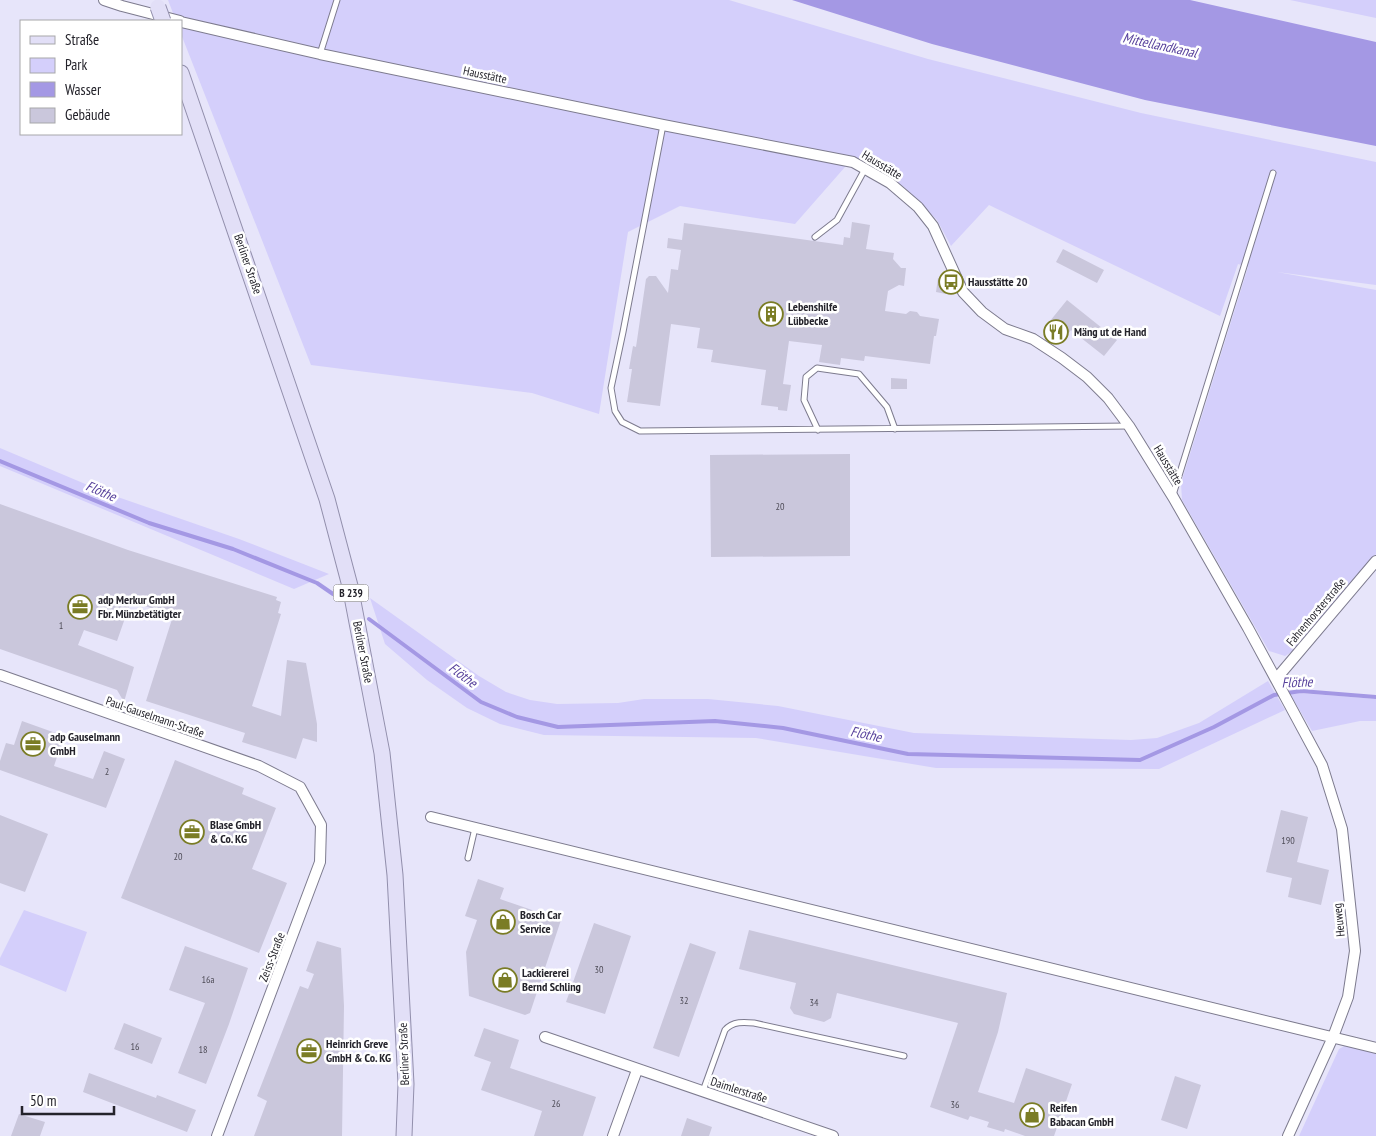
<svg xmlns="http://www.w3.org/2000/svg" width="1376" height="1136" font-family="'PT Sans Narrow',sans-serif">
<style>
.green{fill:#d4cffb}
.water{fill:#a498e4}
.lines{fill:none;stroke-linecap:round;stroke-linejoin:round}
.stream{stroke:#a498e4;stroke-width:4}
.building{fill:#cac7dc}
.lane-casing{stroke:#7d7b8e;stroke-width:7}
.street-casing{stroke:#7d7b8e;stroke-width:12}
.primary-casing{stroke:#928fac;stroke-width:17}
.lane{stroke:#fff;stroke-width:5}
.street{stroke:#fff;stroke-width:10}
.primary{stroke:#e2dff7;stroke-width:15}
.primary-bridge-casing{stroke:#928fac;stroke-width:17;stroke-linecap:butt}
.primary-bridge{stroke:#e2dff7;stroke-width:15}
.labels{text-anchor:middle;stroke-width:5;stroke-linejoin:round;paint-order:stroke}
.number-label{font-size:10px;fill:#4e4c57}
.shield{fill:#fff;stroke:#66656b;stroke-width:1}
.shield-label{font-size:11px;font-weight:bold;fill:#24232b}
.street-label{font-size:12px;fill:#24232b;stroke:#fff}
.poi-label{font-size:12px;font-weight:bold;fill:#24232b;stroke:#fff;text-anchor:start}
.water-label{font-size:14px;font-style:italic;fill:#58429c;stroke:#fff}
</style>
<rect width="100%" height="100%" fill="#e7e5fa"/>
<path class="green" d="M168 0H729L928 59 1141 113 1376 162V285L1277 272 1376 290V554L1296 649 1285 656 1269 651 1182 500 1181 483 1248 267 1238 264 1220 316 989 205 951 246 937 220 904 187 884 173 856 157 845 167 795 224 680 206 628 232 599 414 532 393 311 365 181 34V21H176Z
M1290 0H1376V18Z
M0 448 109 494 239 539 329 574 294 589 0 466Z
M370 598 479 676 506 692 530 700 557 704 618 703 644 699H708L778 706 914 733 1131 740 1157 738 1199 723 1268 681 1285 710 1159 769 936 768 756 738 544 735 500 724 467 708 427 680 385 644Z
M1300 693 1376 699V721H1360L1312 731 1290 694Z
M24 910 87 932 66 992 0 965V958Z
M1348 1044 1376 1051V1136H1299L1339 1049Z"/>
<path class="water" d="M792 0H1190L1376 42V146L1145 100 932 44Z"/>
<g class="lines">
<path class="stream" d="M0 461 149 523 233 549 317 583 333 594
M369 619 481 702 517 717 558 727 715 721 783 728 908 754 1140 760 1214 727 1274 695 1301 691 1376 697"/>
</g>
<path class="building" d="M852 222 870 225 866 249 894 253 893 259 901 268H906L904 286 899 285 888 291 885 311 906 314 910 311 917 312 920 316 939 319 936 336H934L930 364 865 356 864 361 841 358 840 365 819 362 822 345 789 341 783 384 791 385 787 411 778 410V407L761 405 766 370 711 362 713 350 697 348 700 328 671 324 660 406 627 402 632 369H629L633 346 636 347 646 279 649 276H656L668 293 671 269 678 270 681 250 667 248 668 238 682 240 684 223 843 245 844 237 850 238Z
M1063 249 1104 270 1097 283 1056 262Z
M938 278 948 279 946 294 936 292Z
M1067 300 1117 340 1104 356 1071 330 1063 340 1046 326Z
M891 378 907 379V389H891Z
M850 454V556L711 557 710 455Z
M0 504 128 550 277 597 276 600 281 602 278 613 281 614 252 706 281 716 287 660 306 663 317 724V742L303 738 296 759 242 742 245 733 146 701 173 616 131 601 117 641 84 630 78 645 134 667 124 702 117 690 0 649Z
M22 721 64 736 54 766 93 779 104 751 125 759 106 808 0 770V761L6 743 14 745Z
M175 760 244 788 242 794 276 808 252 869 287 883 259 953 121 898Z
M1281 810 1308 817 1297 862 1329 870 1321 905 1288 897 1292 878 1266 872Z
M0 815 48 834 25 892 0 883Z
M478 879 504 888 500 899 561 920 530 1013 525 1015 469 996 466 952 477 920 465 916Z
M594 923 631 936 605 1014 566 1002Z
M749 930 1007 993 998 1032 978 1092 1014 1103 1026 1068 1072 1084 1054 1136H1025L1005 1129 1004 1132 987 1127 989 1122 970 1116 968 1120 930 1107 958 1023 837 993 831 1018 824 1022 794 1014 790 1008 796 983 739 969Z
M317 941 341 948 344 1006 342 1136H254L267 1101 257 1096 300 986 308 989 314 974 306 971Z
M690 943 716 952 679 1057 653 1048Z
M185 946 248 968 229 1024 206 1084 178 1073 205 1003 169 990Z
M124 1023 162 1038 152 1064 114 1049Z
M484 1028 519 1040 510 1068 596 1097 583 1136H534L542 1111 481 1090 491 1062 474 1056Z
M89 1073 156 1098 157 1095 196 1110 187 1132 83 1092Z
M1175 1076 1201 1085 1187 1129 1161 1120Z
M19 1114 45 1122 40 1136H11Z
M687 1118 712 1127 709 1136H681Z"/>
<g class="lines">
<g class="lane-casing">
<path id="lane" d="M320 54 337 0
M663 125 623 332 611 388 615 411 622 422 640 431 1129 426
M815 237 837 220 865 169
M818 430 804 400 806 377 817 368 859 374 887 407 895 429
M1173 495 1273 173
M468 858 475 828
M703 1091 725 1030C733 1021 744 1022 754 1023L904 1056"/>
</g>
<g class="street-casing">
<path id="street" d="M104 0 122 6 180 21
M181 22 320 54 663 125 853 162 890 183 918 207 933 226 963 292 982 312 1005 329 1033 339 1062 358 1087 377 1108 398 1129 426 1173 497 1248 628 1287 700 1322 765 1342 829 1355 951 1348 997 1333 1037 1288 1136
M0 675 259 766 300 787 321 825 320 862 217 1136
M1276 679 1376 561
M431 817 1376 1048
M545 1037 833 1136
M613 1136 637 1070"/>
</g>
<g class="primary-casing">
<path id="primary" d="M181 73 327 499 350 586 382 753 395 875 406 1084 404 1136"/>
</g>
<use href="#lane" class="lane"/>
<use href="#street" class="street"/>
<use href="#primary" class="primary"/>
<g class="primary-bridge-casing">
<path id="primary-bridge" d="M158 7 163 21"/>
</g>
<use href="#primary-bridge" class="primary-bridge"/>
</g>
<defs>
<g id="bus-ring" transform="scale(1.25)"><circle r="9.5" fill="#fff" stroke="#7a7c25" stroke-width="1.5"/><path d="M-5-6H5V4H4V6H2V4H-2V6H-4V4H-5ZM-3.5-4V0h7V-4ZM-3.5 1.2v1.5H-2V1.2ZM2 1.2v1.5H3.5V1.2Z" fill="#7a7c25"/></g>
<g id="building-ring" transform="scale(1.25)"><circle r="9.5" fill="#fff" stroke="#7a7c25" stroke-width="1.5"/><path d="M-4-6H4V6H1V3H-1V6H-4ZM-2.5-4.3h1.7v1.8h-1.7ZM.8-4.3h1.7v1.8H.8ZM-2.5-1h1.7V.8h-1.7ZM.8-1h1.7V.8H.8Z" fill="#7a7c25"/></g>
<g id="restaurant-ring" transform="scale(1.25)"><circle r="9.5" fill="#fff" stroke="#7a7c25" stroke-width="1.5"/><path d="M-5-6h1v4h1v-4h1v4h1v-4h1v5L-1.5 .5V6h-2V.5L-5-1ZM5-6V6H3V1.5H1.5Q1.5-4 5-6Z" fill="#7a7c25"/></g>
<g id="office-ring" transform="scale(1.25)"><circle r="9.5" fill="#fff" stroke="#7a7c25" stroke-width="1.5"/><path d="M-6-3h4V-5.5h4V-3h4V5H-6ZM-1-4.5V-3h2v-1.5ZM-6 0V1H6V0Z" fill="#7a7c25"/></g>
<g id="shop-ring" transform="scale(1.25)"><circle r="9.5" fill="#fff" stroke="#7a7c25" stroke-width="1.5"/><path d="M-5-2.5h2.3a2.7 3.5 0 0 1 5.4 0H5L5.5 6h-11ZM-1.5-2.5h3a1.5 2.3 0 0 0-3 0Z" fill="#7a7c25"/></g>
</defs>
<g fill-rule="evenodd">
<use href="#bus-ring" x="951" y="282"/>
<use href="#building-ring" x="771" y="314"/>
<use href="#restaurant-ring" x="1056" y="332"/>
<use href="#office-ring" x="80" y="607"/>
<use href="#office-ring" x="33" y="744"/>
<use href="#office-ring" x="192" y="832"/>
<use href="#shop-ring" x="503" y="922"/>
<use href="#shop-ring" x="505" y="980"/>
<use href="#office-ring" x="309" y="1051"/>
<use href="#shop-ring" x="1032" y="1115"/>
</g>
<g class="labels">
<g class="number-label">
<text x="780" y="510">20</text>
<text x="61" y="629">1</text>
<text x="107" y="775">2</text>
<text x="1288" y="844">190</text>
<text x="178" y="860">20</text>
<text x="599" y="973">30</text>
<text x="208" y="983">16a</text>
<text x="684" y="1004">32</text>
<text x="814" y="1006">34</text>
<text x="135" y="1050">16</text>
<text x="203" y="1053">18</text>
<text x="556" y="1107">26</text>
<text x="955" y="1108">36</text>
</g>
<rect class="shield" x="333.5" y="584.5" width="35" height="17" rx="4"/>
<g class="shield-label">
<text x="351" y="597">B 239</text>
</g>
<g class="street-label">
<text transform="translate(485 75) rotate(12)" y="4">Hausstätte</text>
<text transform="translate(882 165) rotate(31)" y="4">Hausstätte</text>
<text transform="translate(248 264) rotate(71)" y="4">Berliner Straße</text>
<text transform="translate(1168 465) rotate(59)" y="4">Hausstätte</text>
<text transform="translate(1316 612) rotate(-50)" y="4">Fahrenhorsterstraße</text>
<text transform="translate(363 652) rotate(79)" y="4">Berliner Straße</text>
<text transform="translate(155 717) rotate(19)" y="4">Paul-Gauselmann-Straße</text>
<text transform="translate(1339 920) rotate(-96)" y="4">Heuweg</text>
<text transform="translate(272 957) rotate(-69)" y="4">Zeiss-Straße</text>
<text transform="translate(404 1054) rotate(-92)" y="4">Berliner Straße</text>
<text transform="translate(739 1090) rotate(18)" y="4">Daimlerstraße</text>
</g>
<g class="poi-label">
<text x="968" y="286">Hausstätte 20</text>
<text x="788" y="311">Lebenshilfe<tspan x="788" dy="14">Lübbecke</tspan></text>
<text x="1074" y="336">Mäng ut de Hand</text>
<text x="98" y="604">adp Merkur GmbH<tspan x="98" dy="14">Fbr. Münzbetätigter</tspan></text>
<text x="50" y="741">adp Gauselmann<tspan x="50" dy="14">GmbH</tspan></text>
<text x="210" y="829">Blase GmbH<tspan x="210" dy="14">&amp; Co. KG</tspan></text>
<text x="520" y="919">Bosch Car<tspan x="520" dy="14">Service</tspan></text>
<text x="522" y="977">Lackiererei<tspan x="522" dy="14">Bernd Schling</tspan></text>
<text x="326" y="1048">Heinrich Greve<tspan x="326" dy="14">GmbH &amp; Co. KG</tspan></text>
<text x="1050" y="1112">Reifen<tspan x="1050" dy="14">Babacan GmbH</tspan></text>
</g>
<g class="water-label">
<text transform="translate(1160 45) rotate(12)" y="5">Mittellandkanal</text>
<text transform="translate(101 491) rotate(23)" y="5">Flöthe</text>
<text transform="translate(463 675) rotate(37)" y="5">Flöthe</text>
<text transform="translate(1297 682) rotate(-2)" y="5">Flöthe</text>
<text transform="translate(866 734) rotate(12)" y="5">Flöthe</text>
</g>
</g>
<rect x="20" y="20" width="162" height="115" fill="#ffffff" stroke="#a7a7aa"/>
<rect x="30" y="36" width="25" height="8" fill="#e2dff7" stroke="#a7a7aa"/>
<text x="65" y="45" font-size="15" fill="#24232b">Straße</text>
<rect x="30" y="58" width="25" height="15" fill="#d4cffb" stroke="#a7a7aa"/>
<text x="65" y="70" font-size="15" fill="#24232b">Park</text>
<rect x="30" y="82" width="25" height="15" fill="#a498e4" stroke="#a7a7aa"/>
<text x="65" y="95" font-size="15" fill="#24232b">Wasser</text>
<rect x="30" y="108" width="25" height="15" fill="#cac7dc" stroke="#a7a7aa"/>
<text x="65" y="120" font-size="15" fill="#24232b">Gebäude</text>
<path d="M22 1106v8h92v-8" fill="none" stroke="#24232b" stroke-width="2.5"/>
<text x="30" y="1106" font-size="15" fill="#24232b" stroke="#ffffff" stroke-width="4" paint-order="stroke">50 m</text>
</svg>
